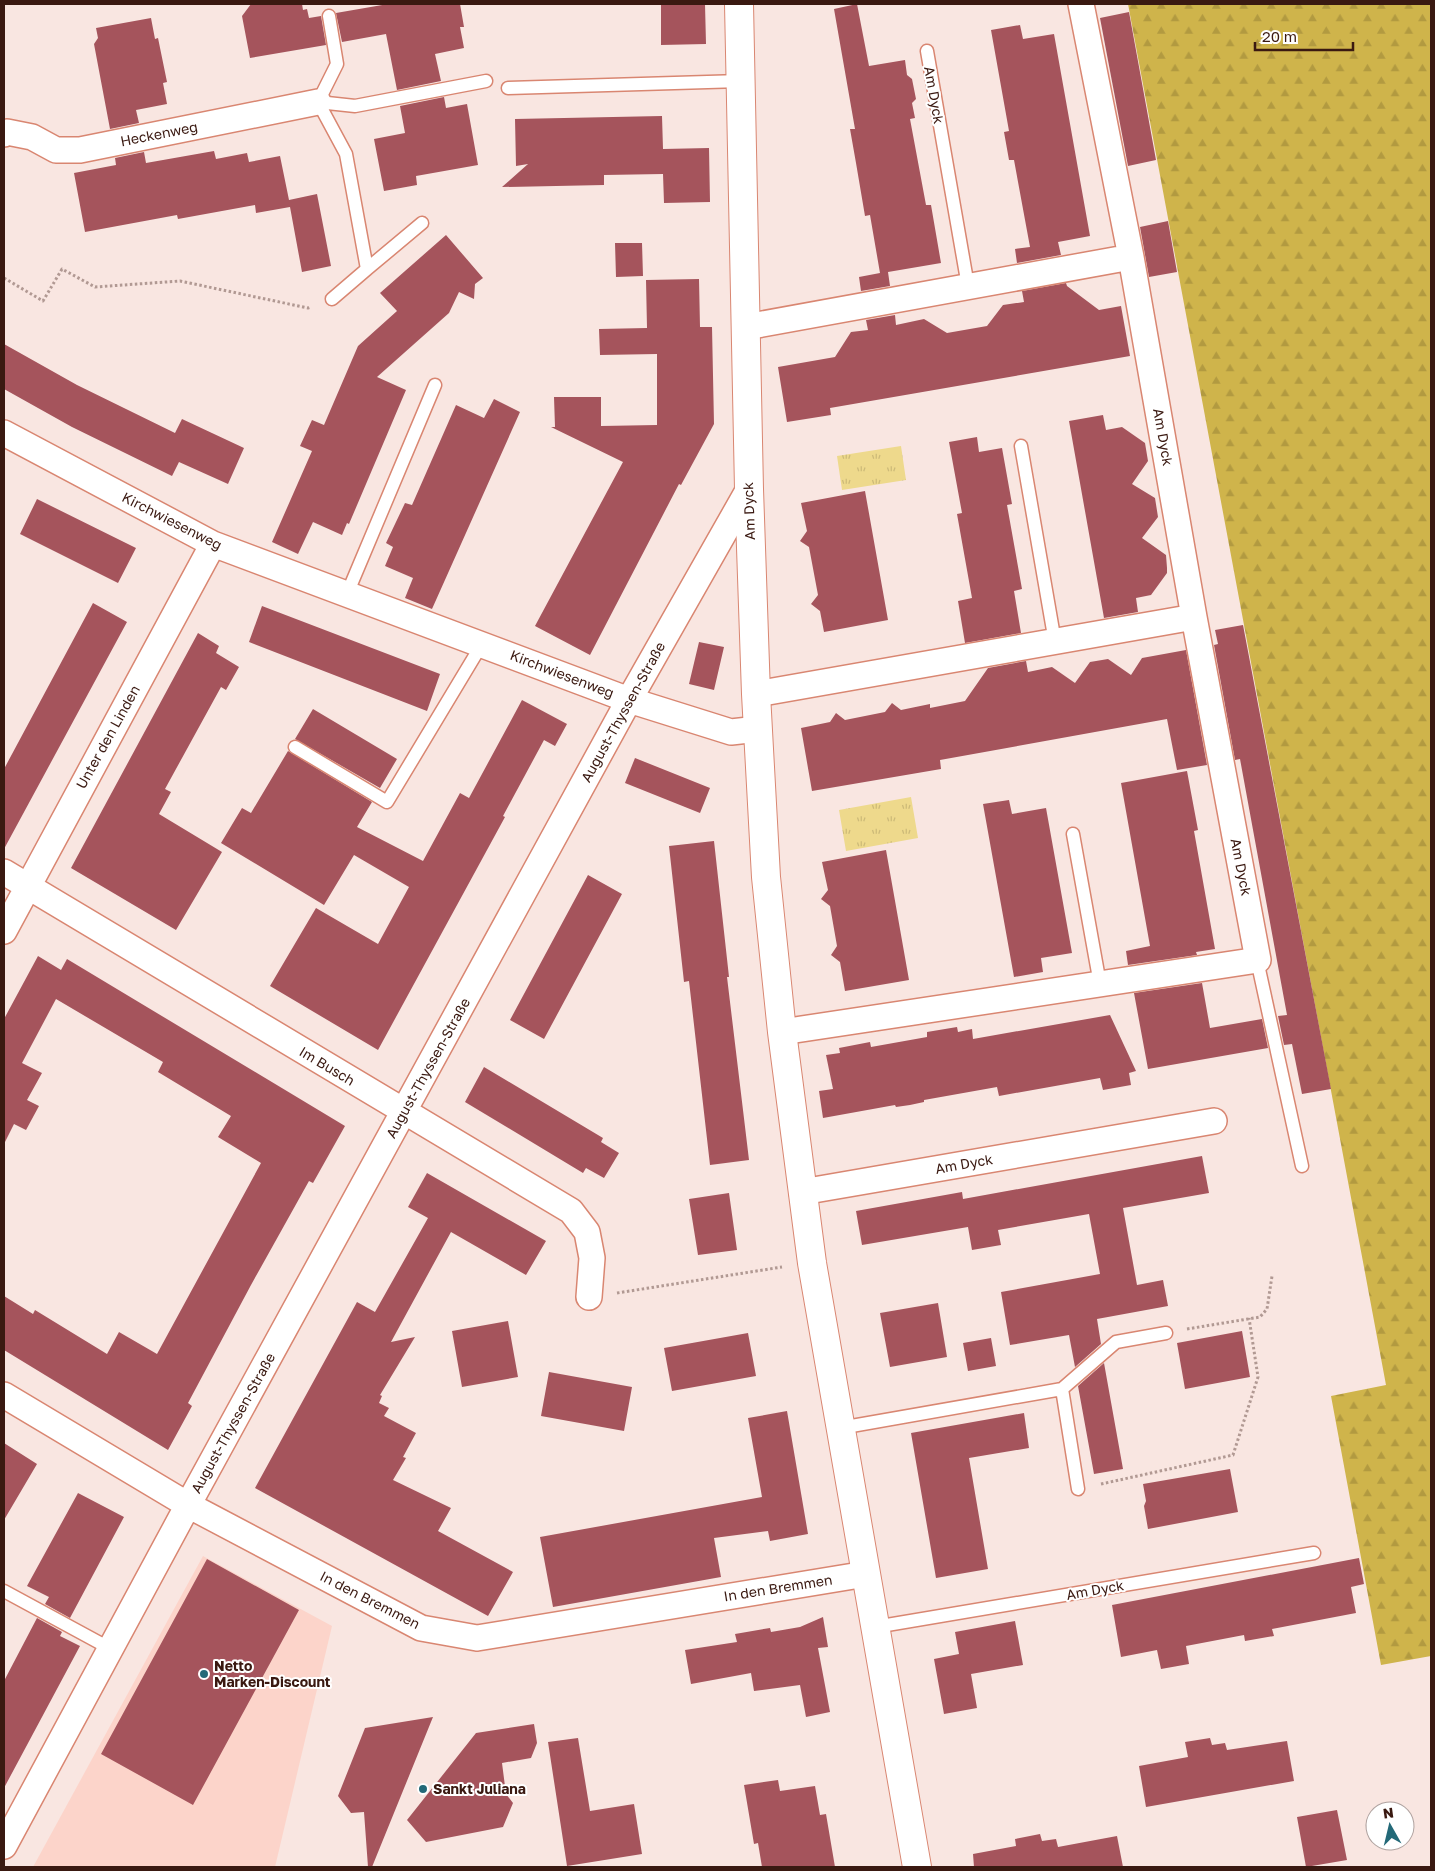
<svg xmlns="http://www.w3.org/2000/svg" width="1435" height="1871" font-family="'Golos Text',sans-serif">
<style>
.built{fill:#fcd4ca}
.grass{fill:url(#grass-tufts)}
.forest{fill:url(#forest-firs)}
.building{fill:#a5545c}
.lines{fill:none;stroke-linecap:round;stroke-linejoin:round}
.service-casing{stroke:#d98671;stroke-width:15}
.minor-casing{stroke:#d98671;stroke-width:28}
.secondary-casing{stroke:#d98671;stroke-width:30}
.path{stroke:#b19993;stroke-width:3;stroke-dasharray:2.5 2.5;stroke-linecap:butt}
.service{stroke:#fff;stroke-width:12}
.minor{stroke:#fff;stroke-width:25}
.secondary{stroke:#fff;stroke-width:28}
.poi-dot{fill:#236978;stroke:#fff;stroke-width:2}
.labels{text-anchor:middle;stroke-width:4;stroke-linejoin:round;paint-order:stroke}
.street-label{font-size:14px;fill:#3a1911;stroke:#fff}
.poi-label{font-size:14px;font-weight:bold;fill:#3a1911;stroke:#fff;text-anchor:start}
</style>
<defs>
<pattern id="grass-tufts" width="24" height="20" patternUnits="userSpaceOnUse" patternTransform="scale(1.25)"><rect width="24" height="20" fill="#eed98c"/><path d="M3 7l-1-3M5 7V3M7 7l1-3M15 17l-1-3M17 17v-4M19 17l1-3" fill="none" stroke="#cdba78"/></pattern>
<pattern id="forest-firs" width="22" height="20" patternUnits="userSpaceOnUse" patternTransform="scale(1.25)"><rect width="22" height="20" fill="#cfb44b"/><path d="M5 1l3.5 6h-7zM16 11l3.5 6h-7z" fill="#b29a40"/></pattern>
</defs>
<rect width="100%" height="100%" fill="#f9e6e1"/>
<path class="built" d="M203 1556 332 1626 275 1867H33Z"/>
<path class="grass" d="M901 446 906 480 842 490 837 456Z
M911 797 918 838 846 851 839 810Z"/>
<path class="forest" d="M1128 4H1431V1656L1381 1665 1331 1396 1386 1385Z"/>
<path class="building" d="M251 4H302L303 10 307 9 309 18 321 16 326 45 250 58 242 16Z
M388 4H460L464 27H460L464 48 435 54 441 81 397 90 386 34 342 42 336 13Z
M661 4H705L706 44 661 45Z
M857 4 869 66 905 60 907 75 912 79 916 99 912 103 915 118 910 119 926 205H931L941 263 888 272 890 286 861 291 859 277 880 273 870 215 865 216 856 163 850 129H855L834 9Z
M1129 12 1156 160 1128 166 1100 18Z
M151 18 155 39 158 38 167 82 163 83 167 104 136 110 139 123 110 129 94 44 98 38 96 28Z
M1020 25 1023 39 1054 34 1090 236 1058 242 1061 255 1017 263 1015 249 1030 247 1014 160H1009L1004 132 1009 131 991 30Z
M444 97 446 108 467 104 478 165 416 176 417 185 384 191 374 139 405 133 400 106Z
M662 116 663 149 709 148 710 202 664 203 663 174 604 175V185L502 187 528 164 516 166 515 119Z
M214 151 216 159 247 153 249 162 280 156 289 200 317 194 331 266 302 272 290 207 256 213 255 205 178 219 177 215 85 232 74 173 116 165 115 158 144 152 146 163Z
M1168 221 1177 272 1149 277 1140 227Z
M446 235 483 278 475 284 474 299 459 292 449 313 377 377 406 390 349 524 347 523 342 535 313 522 298 554 272 542 312 451 300 446 312 420 324 425 358 346 397 311 380 293Z
M615 243H642L643 276 616 277Z
M699 279 700 327H712L714 424 681 485 679 484 590 655 535 626 623 462 551 427H555L554 397H601V426L657 425V354L600 355 599 329 647 328 646 280Z
M1066 283 1067 286 1099 310 1121 306 1130 356 830 408 831 415 787 422 778 367 835 357 851 332 868 330 866 320 895 315 896 325 924 319 947 333 987 326 1003 305 1024 302 1022 291Z
M4 344 77 385 175 433 182 419 244 448 228 484 179 462 172 476 72 427 4 389Z
M494 399 520 412 432 609 405 598 413 578 385 566 393 547 386 543 405 503 412 505 456 405 484 418Z
M1103 415 1106 430 1122 427 1145 443 1148 461 1132 484 1155 498 1158 517 1142 538 1166 555 1167 568V573L1151 595 1136 598 1138 612 1104 618 1069 421Z
M977 437 979 452 1002 448 1012 504 1007 505 1022 589 1014 591 1021 633 965 643 958 601 972 598 957 514 962 513 949 442Z
M865 491 888 620 824 632 820 611 811 604 818 595 809 547 800 541 807 531 801 503Z
M37 499 136 548 118 583 20 534Z
M93 603 127 622 4 849V769Z
M262 606 440 674 427 711 249 642Z
M1243 625 1331 1089 1302 1094 1292 1044 1284 1045 1278 1016 1287 1015 1240 759 1235 760 1214 645 1218 644 1215 630Z
M198 633 219 646 216 653 239 667 226 690 221 687 165 789 171 792 159 814 222 852 176 930 71 868Z
M699 642 724 647 714 690 689 684Z
M1186 650 1207 765 1177 770 1167 719 940 760 941 769 812 791 801 728 830 722 836 713 845 720 885 712 892 703 901 710 930 704V708L965 701 988 668 1026 661 1028 672 1052 667 1075 683 1090 662 1108 659 1131 675 1142 658Z
M522 700 567 724 555 746 544 740 503 816 505 817 378 1050 270 986 316 908 378 944 409 887 354 855 324 905 221 843 242 808 251 813 288 751 372 802 357 827 423 861 460 793 469 798Z
M313 709 397 759 380 788 295 739Z
M635 758 710 788 700 813 625 783Z
M1187 771 1198 830 1194 831 1215 949 1196 952 1197 955 1128 965 1126 951 1150 946 1121 783Z
M1009 800 1012 814 1046 808 1072 953 1041 958 1043 972 1014 977 983 804Z
M714 841 729 977H727L749 1160 710 1165 689 981 684 982 669 846Z
M886 850 909 980 845 991 840 962 831 955 837 946 830 906 821 899 828 890 822 862Z
M588 875 622 894 544 1039 510 1020Z
M38 956 61 970 67 959 345 1126 313 1183 309 1181 251 1285 188 1403 192 1406 168 1450 4 1350V1296L33 1314 35 1310 107 1354 119 1332 157 1354 261 1163 218 1137 231 1116 158 1072 163 1062 56 999 22 1063 42 1073 27 1100 39 1106 26 1130 14 1124 4 1144V1019Z
M1202 983 1210 1028 1262 1019 1268 1048 1148 1069 1134 993Z
M1110 1015 1136 1071 1129 1073 1131 1085 1103 1090 1100 1078 999 1096 997 1087 924 1100V1102L910 1105 896 1107 895 1105 823 1118 819 1091 833 1089 826 1055 840 1053 839 1048 870 1042 871 1047 927 1037V1032L957 1027 958 1032 972 1029 973 1039Z
M484 1067 603 1138 601 1142 619 1153 604 1178 586 1168 583 1173 465 1102Z
M1202 1156 1209 1193 1123 1208 1137 1285 1163 1280 1168 1306 1097 1319 1101 1344 1075 1367 1069 1335 1010 1345 1001 1292 1100 1274 1089 1214 998 1230 1001 1245 972 1250 968 1227 862 1245 856 1211 962 1192 963 1199Z
M427 1173 546 1241 526 1275 451 1232 391 1342 415 1337 380 1395 382 1396 379 1403 389 1408 384 1416 416 1433 403 1457 406 1458 393 1480 451 1508 438 1531 513 1572 488 1616 255 1488 357 1302 375 1312 428 1218 408 1207Z
M729 1193 737 1250 698 1255 689 1199Z
M938 1303 947 1357 890 1367 880 1313Z
M508 1321 518 1377 462 1387 452 1331Z
M1242 1331 1250 1377 1185 1389 1177 1343Z
M748 1333 756 1376 672 1391 664 1348Z
M991 1338 996 1366 968 1371 963 1343Z
M1104 1363 1123 1469 1094 1474 1078 1386Z
M549 1372 632 1387 624 1431 541 1416Z
M787 1411 808 1534 770 1541 768 1531 714 1538 721 1577 553 1607 540 1537 762 1497 748 1418Z
M1024 1413 1029 1448 969 1458 988 1569 936 1578 911 1433Z
M4 1443 37 1464 4 1520Z
M1230 1469 1238 1512 1148 1529 1144 1506 1146 1501 1143 1484Z
M78 1493 124 1517 70 1618 45 1604 49 1597 27 1586Z
M1359 1558 1364 1584 1351 1587 1356 1613 1272 1629 1274 1636 1245 1641 1244 1635 1186 1646 1189 1664 1161 1669 1157 1650 1121 1657 1112 1605Z
M207 1559 299 1610 193 1805 101 1754Z
M823 1617 828 1647 818 1648 830 1712 806 1717 800 1685 754 1691 751 1673 691 1684 685 1650 737 1642 735 1634 770 1628 771 1632 800 1627Z
M37 1618 62 1632 60 1636 80 1646 4 1788V1681Z
M1015 1621 1023 1665 971 1674 977 1708 944 1714 934 1659 959 1654 955 1632Z
M433 1717 372 1867H368L364 1812 351 1813 338 1796 365 1728Z
M534 1724 537 1743 531 1758 502 1763 506 1794 513 1803 503 1827 426 1842 407 1820 476 1733Z
M578 1738 590 1811 634 1804 642 1854 567 1866 548 1742Z
M1210 1738 1212 1745 1225 1743 1227 1750 1287 1741 1294 1781 1146 1807 1139 1766 1188 1757 1185 1742Z
M778 1780 780 1791 815 1786 820 1815 826 1814 835 1867H762L758 1843 754 1844 744 1785Z
M1337 1810 1347 1860 1306 1867 1297 1817Z
M1040 1834 1042 1841 1056 1839 1058 1847 1117 1836 1123 1867H974L973 1854 1016 1846 1015 1839Z"/>
<g class="lines">
<g class="service-casing">
<path id="service" d="M329 16 337 64 318 102 346 154 367 269 332 299
M927 51 968 286
M508 88 741 81
M318 102 355 106 486 81
M367 269 422 223
M1021 446 1055 642
M347 594 435 385
M295 747 387 802 482 644
M1073 834 1100 984
M1257 960 1302 1166
M1062 1389 1078 1489
M840 1428 1062 1389 1116 1342 1166 1333
M4 1591 111 1649
M875 1627 1314 1553"/>
</g>
<g class="minor-casing">
<path id="minor" d="M4 134 7 132 32 137 56 150H80L318 102
M746 327 1131 257
M4 433 213 544 629 700 731 732 758 729
M756 694 1194 617
M4 872 571 1211 587 1232 592 1258 589 1297
M4 931 213 544
M782 1032 1258 960 1194 617 1131 257 1081 4
M802 1192 1214 1121
M4 1395 188 1505 421 1628 477 1638 866 1574
M4 1846 188 1505 629 700 749 489"/>
</g>
<g class="secondary-casing">
<path id="secondary" d="M739 4 749 489 756 694 766 877 782 1032 812 1263 917 1867"/>
</g>
<path class="path" d="M4 278 43 301 62 269 95 287 180 281 308 308 311 307
M617 1293 782 1267
M1187 1329 1260 1317 1267 1309 1272 1276
M1101 1484 1233 1455 1258 1377 1249 1318"/>
<use href="#service" class="service"/>
<use href="#minor" class="minor"/>
<use href="#secondary" class="secondary"/>
</g>
<g class="poi-dot">
<circle cx="204" cy="1674" r="5"/>
<circle cx="423" cy="1789" r="5"/>
</g>
<g class="labels">
<g class="street-label">
<text transform="translate(934 95) rotate(80)" y="5">Am Dyck</text>
<text transform="translate(159 134) rotate(-11)" y="5">Heckenweg</text>
<text transform="translate(1163 437) rotate(80)" y="5">Am Dyck</text>
<text transform="translate(749 511) rotate(-92)" y="5">Am Dyck</text>
<text transform="translate(172 521) rotate(27)" y="5">Kirchwiesenweg</text>
<text transform="translate(562 674) rotate(21)" y="5">Kirchwiesenweg</text>
<text transform="translate(623 712) rotate(-61)" y="5">August-Thyssen-Straße</text>
<text transform="translate(108 737) rotate(-61)" y="5">Unter den Linden</text>
<text transform="translate(1241 867) rotate(79)" y="5">Am Dyck</text>
<text transform="translate(327 1066) rotate(31)" y="5">Im Busch</text>
<text transform="translate(428 1068) rotate(-61)" y="5">August-Thyssen-Straße</text>
<text transform="translate(964 1164) rotate(-10)" y="5">Am Dyck</text>
<text transform="translate(233 1423) rotate(-61)" y="5">August-Thyssen-Straße</text>
<text transform="translate(778 1588) rotate(-9)" y="5">In den Bremmen</text>
<text transform="translate(1095 1590) rotate(-10)" y="5">Am Dyck</text>
<text transform="translate(370 1600) rotate(27)" y="5">In den Bremmen</text>
</g>
<g class="poi-label">
<text x="214" y="1671">Netto<tspan x="214" dy="16">Marken-Discount</tspan></text>
<text x="433" y="1794">Sankt Juliana</text>
</g>
</g>
<rect width="1435" height="1871" fill="none" stroke="#3a1911" stroke-width="10"/>
<g transform="translate(1390 1826) rotate(352)"><circle r="24" fill="#ffffff" stroke="#b0a3a0"/>
<path d="M0-4L9 19L0 12L-9 19Z" fill="#236978"/>
<text y="-8" font-size="14" font-weight="bold" text-anchor="middle" fill="#3a1911">N</text>
</g>
<path d="M1255 42v8h98v-8" fill="none" stroke="#3a1911" stroke-width="2.5"/>
<text x="1262" y="42" font-size="15" fill="#3a1911" stroke="#ffffff" stroke-width="4" paint-order="stroke">20 m</text>
</svg>
